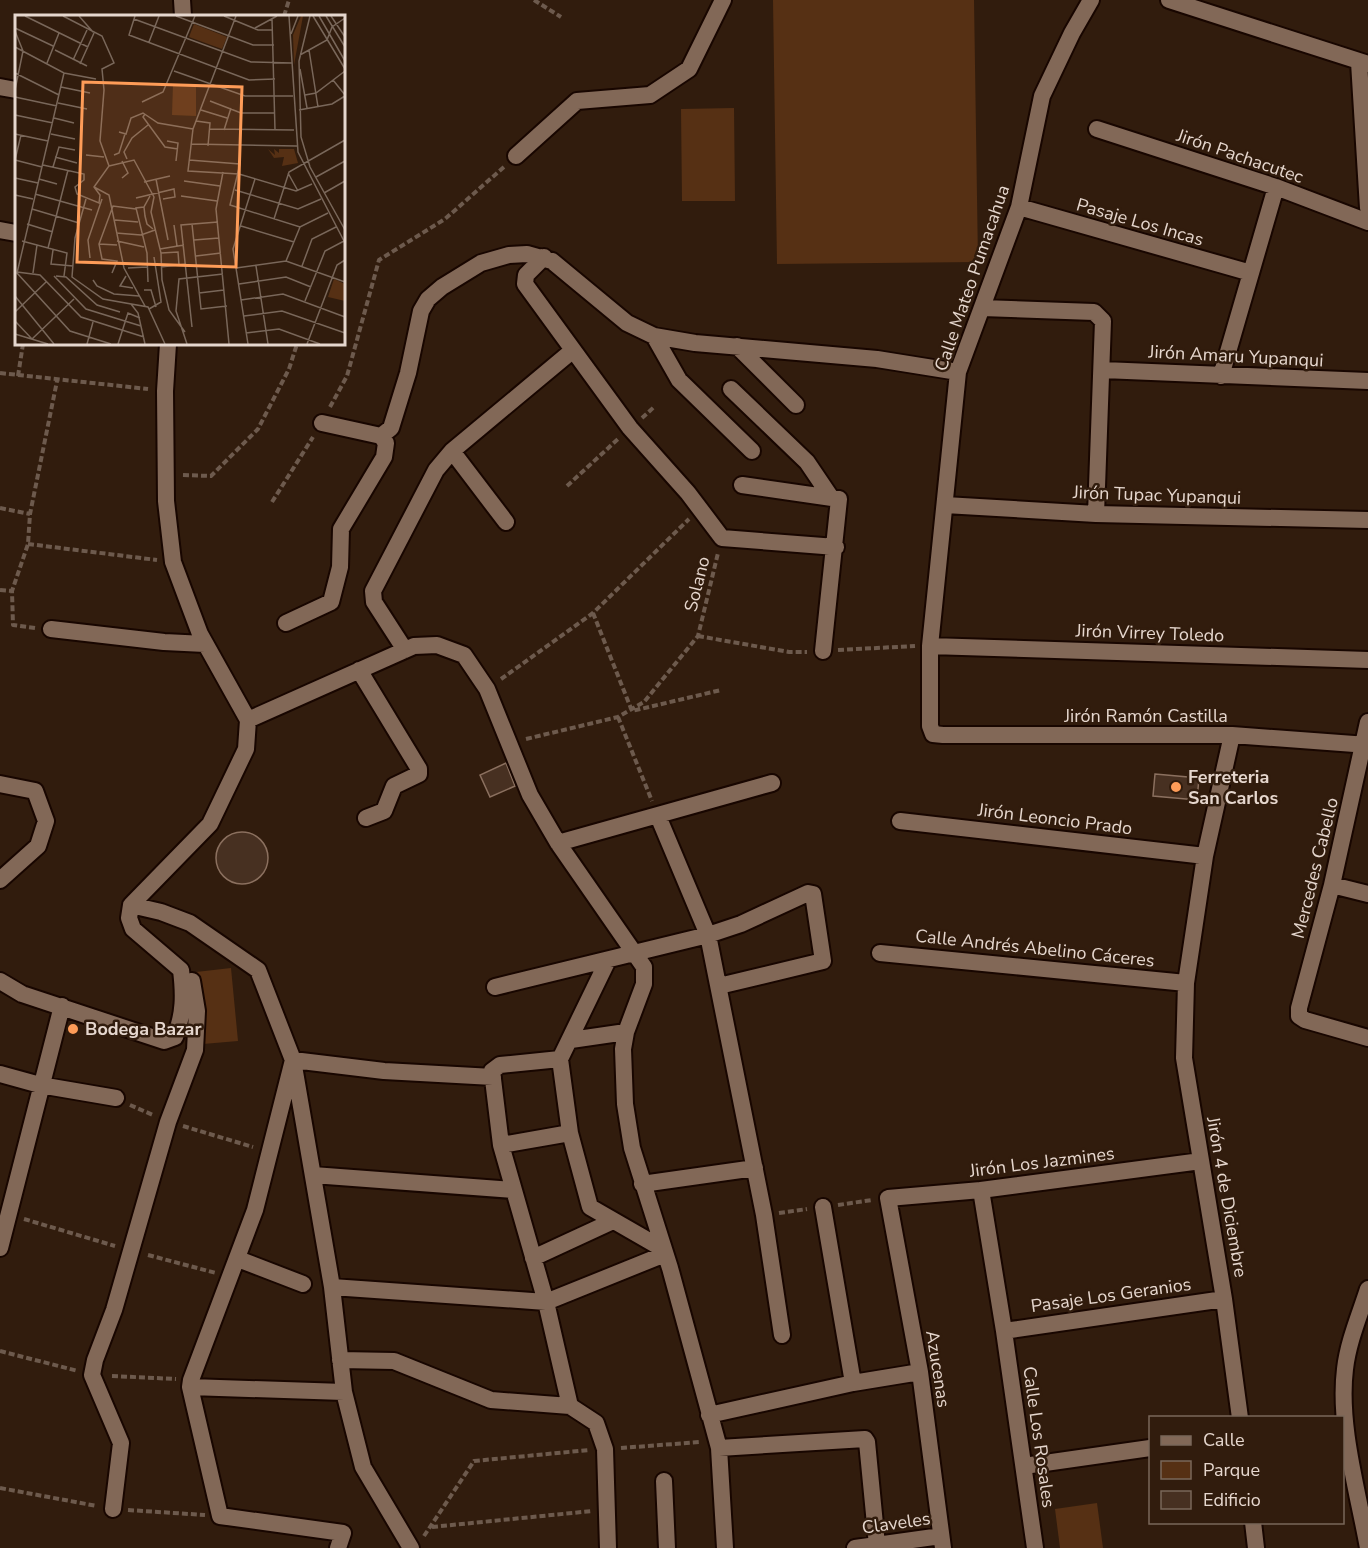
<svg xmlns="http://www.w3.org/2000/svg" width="1368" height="1548" font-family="'Nunito Sans',sans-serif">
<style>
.green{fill:#563014}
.building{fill:#473021;stroke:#8b705f;stroke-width:1.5}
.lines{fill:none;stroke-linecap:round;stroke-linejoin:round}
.minor-casing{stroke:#180600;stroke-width:20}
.path{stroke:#6d5a4d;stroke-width:4;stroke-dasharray:6 3;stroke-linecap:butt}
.minor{stroke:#826857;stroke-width:16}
.poi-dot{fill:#fe9c58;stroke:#311c0d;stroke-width:2}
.labels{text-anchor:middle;stroke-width:5;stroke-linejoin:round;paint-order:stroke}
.street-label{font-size:18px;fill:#e6d7ce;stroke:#311c0d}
.poi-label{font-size:18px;font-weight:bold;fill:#e6d7ce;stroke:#311c0d;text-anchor:start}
.inset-road{fill:none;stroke:#79675a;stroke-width:1.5}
.view{fill:#fe9c58;fill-opacity:0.15;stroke:#fe9c58;stroke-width:3}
.inset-edge{fill:none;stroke:#e6d7ce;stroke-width:3}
</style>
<rect width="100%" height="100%" fill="#311c0d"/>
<path class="green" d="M773 0H974L978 262 777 264Z
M734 108 735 201H682L681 109Z
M231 968 238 1041 203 1044 196 972Z
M1097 1503 1103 1548H1060L1055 1509Z"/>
<path class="building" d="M506 763 515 786 490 797 480 775Z
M1155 774 1199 778 1197 800 1153 796Z
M216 858a26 26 0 1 1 52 0a26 26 0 1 1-52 0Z"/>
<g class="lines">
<g class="minor-casing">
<path id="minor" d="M182 0 183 16
M1091 0 1072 33 1042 96 1019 207 958 372 930 646V726L933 734 943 735H1232L1368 745
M1169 0 1368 64
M1359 62 1368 208
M0 87 16 90
M1097 129 1276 187 1368 222
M516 156 577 101 650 95 689 69 723 0
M1019 207 1251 273
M0 230 16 233
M544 257 526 275 525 284 630 428 688 493 722 538 836 547
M982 308 1094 312 1103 321 1096 514
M654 336 679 380 752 451
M737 346 796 405
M1103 370 1368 381
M1221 376 1276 187
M731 389 807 462 830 496
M322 423 381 436 391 428 408 373 421 311 428 299 442 287 481 263 509 255 527 254 552 261 627 323 654 336 695 343 877 359 958 372
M452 451 506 522
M742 485 839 499 823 651
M945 505 1096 514 1368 520
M286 623 331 602 340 567 341 529 384 457 386 443 381 436
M51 629 164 642 205 644
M930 646 1368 660
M405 650 374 602 373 591 436 470 452 451 572 351
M359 670 419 769V774L394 786 384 811 366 818
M248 720 414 646 437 645 464 655 487 689 530 795 558 843 644 967V984L626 1032 623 1049 625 1104 632 1148 670 1268 719 1448 725 1548
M1368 722 1332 885 1299 1008V1016L1305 1020 1368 1038
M1232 735 1205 856 1186 983 1184 1058 1224 1299 1240 1418
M0 784 35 791 46 821 38 846 0 880
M658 816 708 935 764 1215 782 1335
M900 821 1205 856
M558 843 772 783
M1332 885 1368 894
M131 905 161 912 190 923 258 970 293 1060 332 1287 344 1392 363 1467 411 1548
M880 953 1186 983
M608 960 560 1059 570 1133 590 1207 663 1249
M0 981 22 994 164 1041 175 1037C184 1013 184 995 181 970L133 929 129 918 131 905 210 824 246 749 248 720 200 634 173 562 166 501 165 391 168 344
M495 987 708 935 741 924 808 893 813 894 823 961 719 986
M571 1040 626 1032
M560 1059 500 1065 492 1071 501 1145 546 1302 570 1406 596 1423 605 1449 608 1548
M0 1074 40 1085 116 1098
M501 1145 570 1133
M313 1175 512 1190
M642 1184 755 1168
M981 1190 1004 1331 1035 1548
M823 1207 853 1383
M0 1248 62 1006
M533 1258 613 1221
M238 1259 303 1284
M332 1287 546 1302 665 1254
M1004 1331 1224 1299
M340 1360 394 1361 491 1400 570 1406
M190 1387 344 1392
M709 1415 853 1383 920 1372
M719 1448 865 1439 867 1442 877 1545
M1024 1466 1150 1448
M664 1481 667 1548
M113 1509 121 1443 92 1375 95 1360 114 1310 168 1122 195 1050 197 1011 192 981
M1253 1522 1256 1548
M338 1548 343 1533 220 1516 190 1387 191 1380 255 1210 293 1060 384 1071 493 1077
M855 1548 941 1536
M943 1548 920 1372 888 1198 981 1190 1201 1161
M1368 1548C1358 1492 1338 1425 1345 1369 1348 1342 1360 1314 1368 1289"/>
</g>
<path class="path" d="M534 0 561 17
M284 16 289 0
M0 373 148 389
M18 376 23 344
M330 407 347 376 379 260 445 219 505 166
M642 418 654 407
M183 475 211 476 258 429 289 369 297 344
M567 486 618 439
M272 502 313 437
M0 508 30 514
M28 544 157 560
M0 590 12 591
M593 613 632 711 721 690
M35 628 13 625 12 591 28 544 30 514 57 381
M698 636 789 652H807
M838 650 915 646
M501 679 593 613 689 519
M618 717 652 801
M526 739 618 717 644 702 698 636 718 553
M130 1105 153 1115
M183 1126 253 1147
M838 1205 872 1200
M779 1213 807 1209
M24 1219 115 1246
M148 1255 216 1273
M0 1351 78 1371
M112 1376 176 1379
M621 1448 700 1442
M0 1488 97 1506
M128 1510 205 1515
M432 1527 592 1511
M424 1536 474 1461 589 1450"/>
<use href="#minor" class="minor"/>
</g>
<g class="poi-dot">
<circle cx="1176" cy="787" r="6"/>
<circle cx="73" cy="1029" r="6"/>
</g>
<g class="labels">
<g class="street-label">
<text transform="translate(1240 156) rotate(19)" y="6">Jirón Pachacutec</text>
<text transform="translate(1140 222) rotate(16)" y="6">Pasaje Los Incas</text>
<text transform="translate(972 278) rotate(-71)" y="6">Calle Mateo Pumacahua</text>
<text transform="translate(1236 356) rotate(3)" y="6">Jirón Amaru Yupanqui</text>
<text transform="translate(1157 495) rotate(2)" y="6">Jirón Tupac Yupanqui</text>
<text transform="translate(697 584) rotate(-76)" y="6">Solano</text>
<text transform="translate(1150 633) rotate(2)" y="6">Jirón Virrey Toledo</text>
<text x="1146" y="722">Jirón Ramón Castilla</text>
<text transform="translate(1055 819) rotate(7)" y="6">Jirón Leoncio Prado</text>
<text transform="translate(1315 868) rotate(-76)" y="6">Mercedes Cabello</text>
<text transform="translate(1035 948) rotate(6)" y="6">Calle Andrés Abelino Cáceres</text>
<text transform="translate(1042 1162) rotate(-7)" y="6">Jirón Los Jazmines</text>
<text transform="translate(1227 1197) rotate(80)" y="6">Jirón 4 de Diciembre</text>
<text transform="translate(1111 1295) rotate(-8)" y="6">Pasaje Los Geranios</text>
<text transform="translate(938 1369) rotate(81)" y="6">Azucenas</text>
<text transform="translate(1039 1437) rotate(82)" y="6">Calle Los Rosales</text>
<text transform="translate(896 1523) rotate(-8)" y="6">Claveles</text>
</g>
<g class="poi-label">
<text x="1188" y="783">Ferreteria<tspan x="1188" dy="21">San Carlos</tspan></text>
<text x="85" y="1035">Bodega Bazar</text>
</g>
</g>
<g transform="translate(15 15)">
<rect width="330" height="330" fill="#311c0d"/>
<path d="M286 1H288L279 50 278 20ZM179 9 212 22 207 34 174 22ZM158 69 181 70V101L157 100ZM253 134 260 140 259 134 264 138V134H279L283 148 267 151 269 142 259 143ZM319 264 330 269V286L313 282Z" fill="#563014"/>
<path class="inset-road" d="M10 1 73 32M64 1 78 17M120 1 114 20 234 65 260 64M161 1 238 30H259M209 1 243 15H258M221 1 178 114 173 156 224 159 281 176 297 169M274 1 283 137 330 228M295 1 284 46 286 122 295 152 330 215M298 1 330 54M304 1 330 46M311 1 330 32M316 1 330 22M119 4 236 47 277 48M257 4 260 115M0 13 38 31M240 13 262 1M0 16 8 36 0 75M276 19 283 1M134 27 144 1M0 32 49 58 81 64M40 35 72 51M294 35 303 92M285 40 312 25 317 12 330 3M58 45 72 15M32 48 44 18M65 49 79 18M285 54 292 93M159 56 230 81H278M0 58 44 80M49 58 2 258 55 316 96 329M318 65 330 80M46 72 75 78M226 79 225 149 215 190 285 212 313 198M290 80 301 78 330 56M0 82 42 91M195 86 226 98H260M127 87 148 77 180 1M43 88 72 94M186 95 212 103M284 95 317 89 330 81M130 99 128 102 150 132 163 134M0 100 38 108M39 103 59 108M181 106 195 108 193 131M195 114 279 115M209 115 216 93M104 117 111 119 116 103 128 98 143 108 178 114M0 119 33 126M36 119 60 124M152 126 163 128 161 146M176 129 282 131M71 140 89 142M99 140 104 138 110 119M40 142 62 148M112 144 109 137 117 123 133 110M0 145 27 152M0 145 6 120M174 145 225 149M107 146 113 158 107 163M28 150 69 159V165L60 172 62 179 84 188 85 180 79 172 94 151 85 126 89 75 87 54 99 48 87 21 48 1M94 151 119 145 139 182 136 197 146 238 147 265 154 295 170 317M38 152 44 132 60 135M208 157 201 194 214 329M273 158 283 176M301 162 330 146M0 163 23 168M24 164 42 169M141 164 153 225M169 166 205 171M129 167 155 161M79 172 94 180 109 253 130 291M220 175 283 194 306 184M309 178 330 166M20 179 77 195M0 180 18 184M135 181 129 192 130 201 132 209 138 214M166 181 202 186M121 183 159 174 160 182 148 184M71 184 60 223 57 262 88 284 133 292 150 329M129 192 121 193 132 238 133 267M17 194 64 208M259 204 274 157 330 125M100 205 123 207M12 209 38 217M177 209 186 294 212 291M159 210 162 231M226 211 279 227M101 218 126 220 140 215M179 225 204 223M7 226 52 238 49 261M102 226 129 232M84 229 102 230M33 233 53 155M145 234 169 230M38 235 36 249 58 251M146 238 163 237 164 250M181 241 206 238M75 243 73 225 87 184M271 246 285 212M241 251 253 329M287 251 297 224 321 212M146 252 171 249M113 253 132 252M221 253 271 246 330 267M2 257 25 260 66 302 129 322M18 258 22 230M97 258 102 246 87 244 84 229 98 191 121 194M39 261 71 294 126 311M41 261 51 262 82 290 105 297M111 261 105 271 118 273M78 265 82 271 99 279 124 281M224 269 271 262 296 272M129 275H136L141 292M184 278 209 275M0 281 39 329M226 285 268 279 330 302M290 286 310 236 329 226M116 289 123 298 130 329M134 294 146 287 139 242M0 297 31 267M229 301 267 296 330 318M0 306 17 324 59 284M177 312 166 210 203 207M231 318 264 314 305 329M0 319 33 329M72 329 78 307M103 329 113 298 125 303M172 329 161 296 164 264 208 259M233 329 218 234 240 164M292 329 322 250 330 245"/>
<path class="view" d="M68 67 227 72 221 252 62 247Z"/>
<rect width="330" height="330" class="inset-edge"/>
</g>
<rect x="1149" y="1416" width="195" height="108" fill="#311c0d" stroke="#79675a" stroke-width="1.5"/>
<rect x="1161" y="1436" width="30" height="9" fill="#826857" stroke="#79675a" stroke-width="1.5"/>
<text x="1203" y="1446" font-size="18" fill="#e6d7ce">Calle</text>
<rect x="1161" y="1461" width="30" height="18" fill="#563014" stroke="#79675a" stroke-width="1.5"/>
<text x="1203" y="1476" font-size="18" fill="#e6d7ce">Parque</text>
<rect x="1161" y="1491" width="30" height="18" fill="#473021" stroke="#79675a" stroke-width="1.5"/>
<text x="1203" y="1506" font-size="18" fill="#e6d7ce">Edificio</text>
</svg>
